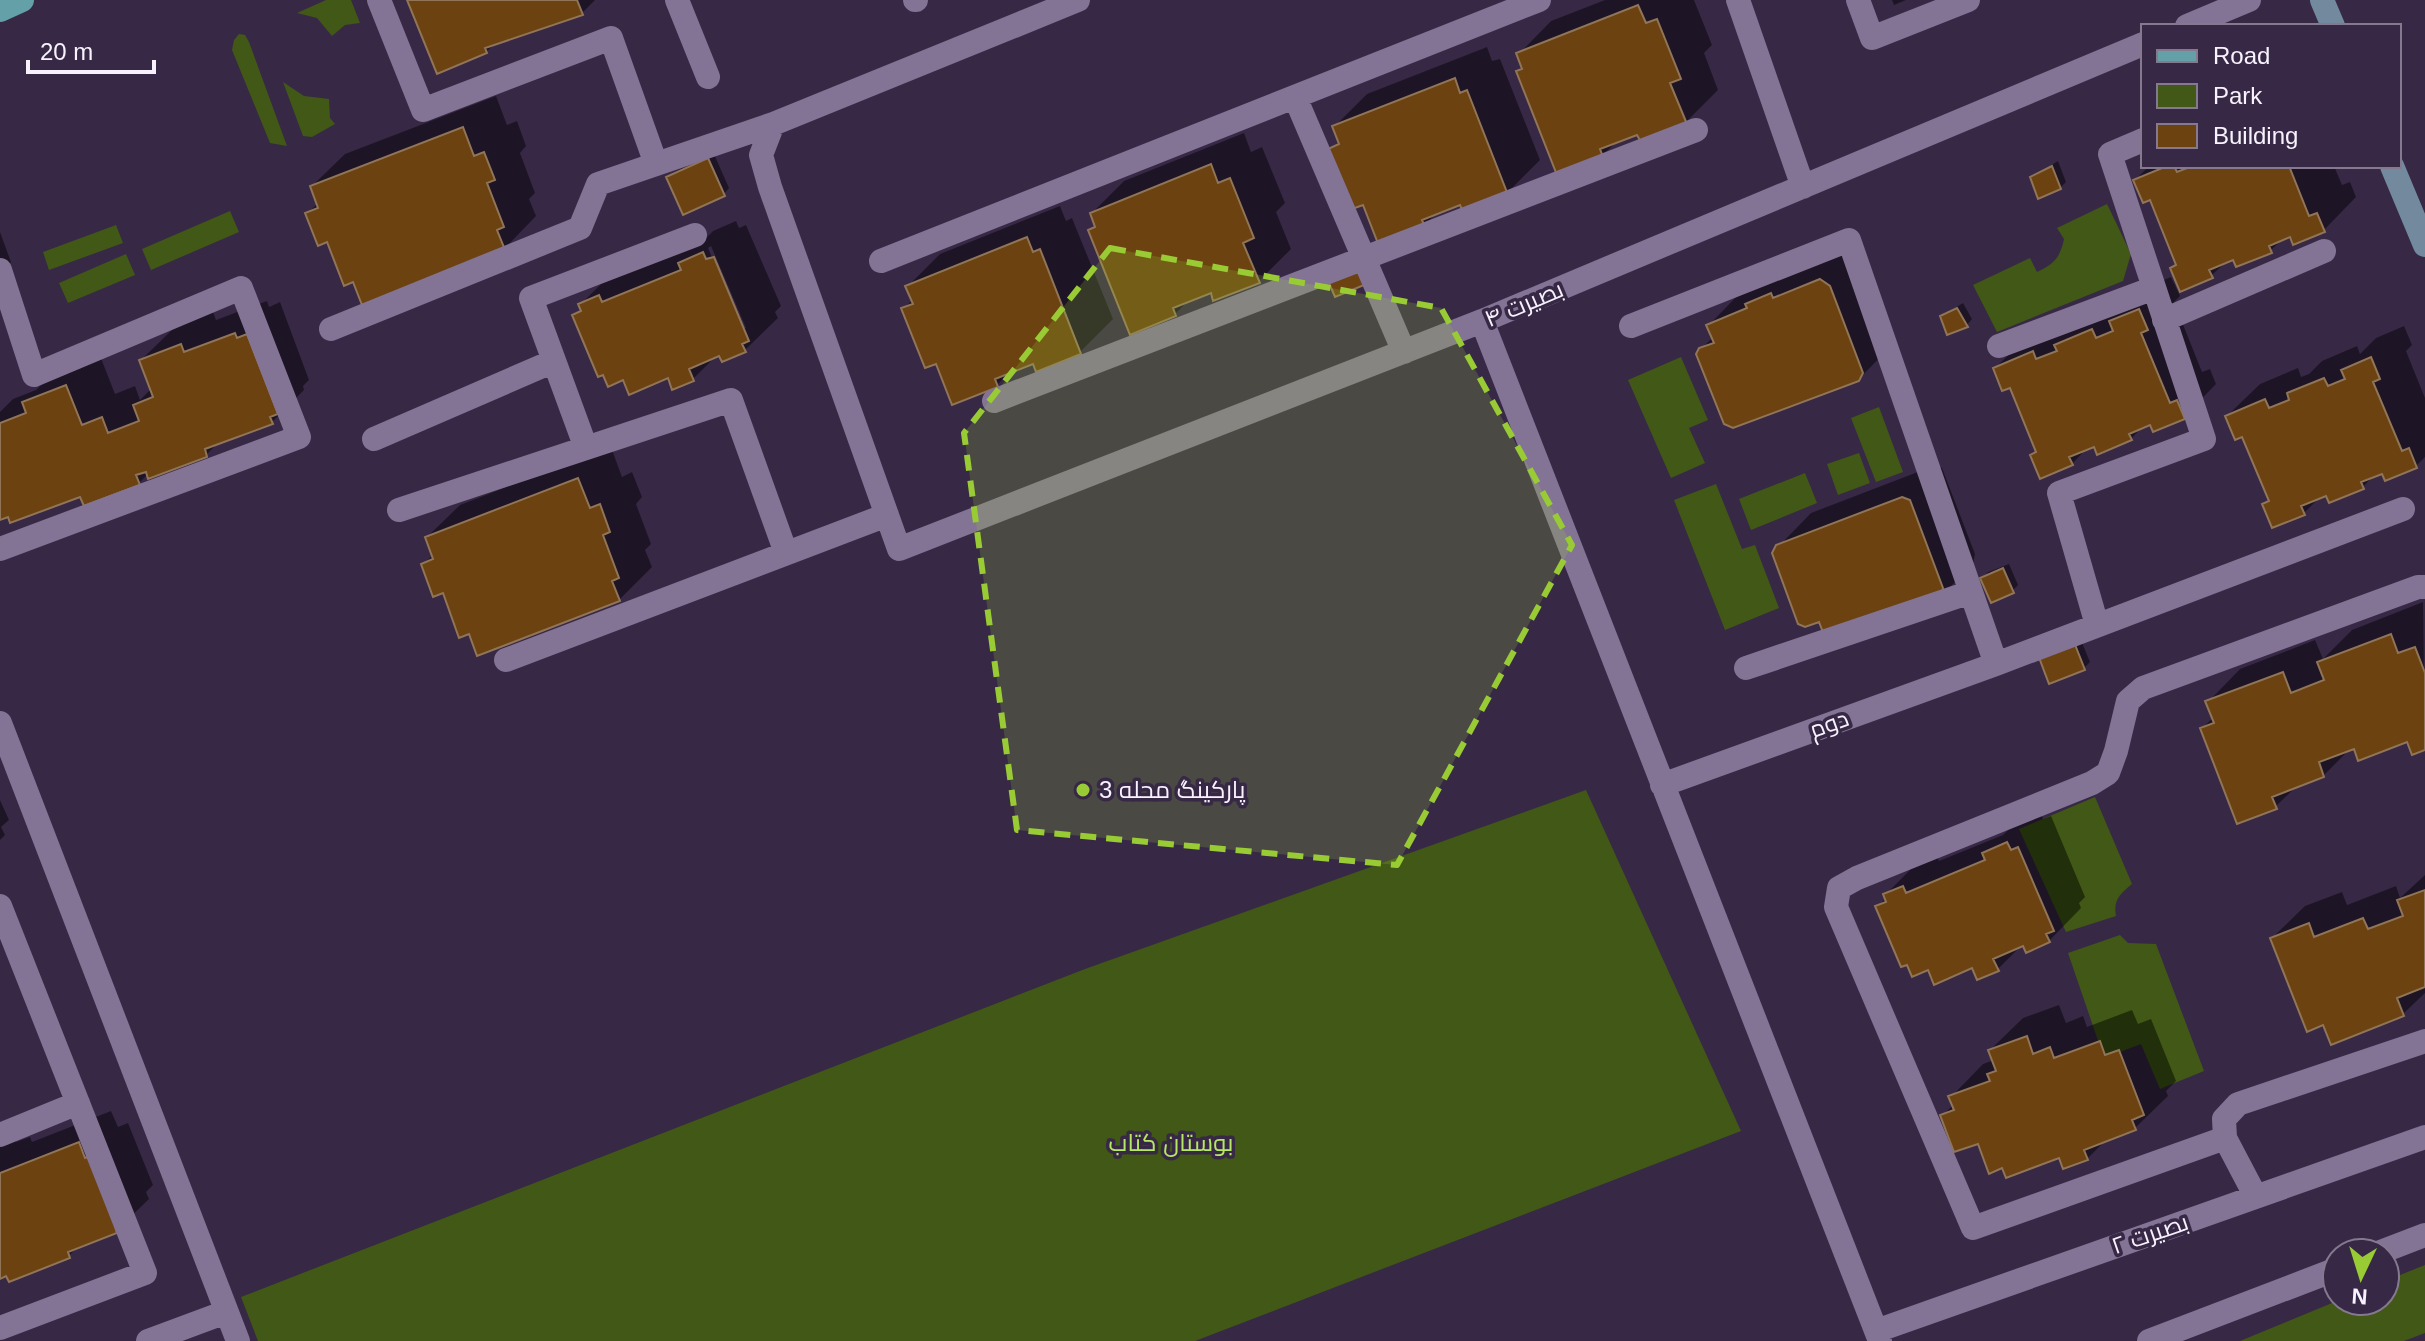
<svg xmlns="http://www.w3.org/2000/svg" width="2425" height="1341" font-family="Arial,Cairo,sans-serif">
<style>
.green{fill:#415816}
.shadow{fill:#0007;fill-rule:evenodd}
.building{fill:#6b4210;stroke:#917558;stroke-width:2}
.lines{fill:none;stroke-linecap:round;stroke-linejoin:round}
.street{stroke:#837395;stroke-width:24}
.secondary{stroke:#738a9e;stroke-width:24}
.primary{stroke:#63a0a8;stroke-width:24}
.marked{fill:#99cb35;fill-opacity:0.2;stroke:#99cb35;stroke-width:6;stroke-dasharray:16 10;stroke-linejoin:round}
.poi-dot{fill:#99cb35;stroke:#372946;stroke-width:3}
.labels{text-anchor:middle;stroke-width:7;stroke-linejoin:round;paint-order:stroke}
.street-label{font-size:24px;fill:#f7f2fd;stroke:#372946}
.poi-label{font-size:24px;fill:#f7f2fd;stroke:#372946;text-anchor:start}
.park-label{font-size:24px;fill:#b7e863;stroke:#372946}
</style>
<rect width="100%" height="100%" fill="#372946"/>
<path class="green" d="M326 0H351L360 23 345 25 332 36 317 18 297 13Z
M239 34 245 35 249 42 287 146 270 143 232 50 234 40Z
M283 82 304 96 329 99 330 118 335 124 312 137 303 136Z
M2107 204 2131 254 2123 281 1997 332 1973 285 2030 258 2037 272C2054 264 2060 258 2064 239L2057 228Z
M230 211 239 232 151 270 142 249Z
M116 225 123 243 49 270 43 252Z
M126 254 135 275 68 303 59 283Z
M1681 357 1708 420 1689 428 1705 463 1671 478 1628 380Z
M1879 407 1903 472 1876 482 1851 418Z
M1859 453 1870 483 1838 495 1827 464Z
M1805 473 1817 503 1751 530 1739 499Z
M1716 484 1742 549 1755 545 1779 608 1725 630 1674 500Z
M1586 790 1741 1131 1195 1341H258L241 1297 1085 969Z
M2095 797 2132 884C2120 894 2113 900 2116 916L2066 932 2019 829Z
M2120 935 2128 943 2156 944 2204 1071 2160 1089 2141 1044 2104 1058 2068 953Z
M2425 1265V1333L2404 1341H2240L2337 1301H2385V1281Z"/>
<path class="shadow" d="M409 0H595L582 13 495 43 486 52Z
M1605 0H1694L1712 45 1704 53 1718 90 1686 122 1638 132 1617 141 1602 156 1518 71 1523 66 1519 54 1551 21Z
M1892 0H1906L1894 5Z
M1487 47 1492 61 1500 59 1540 160 1507 193 1461 202 1438 211 1424 226 1364 202 1331 150 1340 140 1334 127 1367 94Z
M496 96 507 125 517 121 526 146 520 153 535 193 529 199 536 216 504 249 354 280 308 213 318 203 312 186 345 154Z
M1244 133 1251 152 1262 147 1285 203 1276 212 1291 249 1259 281 1212 291 1190 299 1175 314 1091 231 1097 225 1092 213 1124 181Z
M714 154 729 188 724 194 668 177 674 172Z
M2058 161 2066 182 2060 188 2032 177Z
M2149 166H2334L2342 185 2350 182 2356 197 2324 230 2291 235 2284 238 2270 251 2228 260 2211 276 2172 268 2178 263 2151 198 2135 180Z
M1060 206 1066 221 1072 218 1113 319 1080 352 1037 369 1034 362 1012 370 997 385 937 362 904 309 913 299 908 286 940 254Z
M736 221 739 228 746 225 781 306 775 312 778 318 745 350 723 359 718 354 693 379 674 387 669 376 624 378 574 316 582 308 581 304 613 272 631 264 634 271 700 244 713 231ZM711 246 746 328H742L708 248Z
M0 232 11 262 0 279Z
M1854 247 1891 346 1858 380 1701 349 1713 337 1709 325 1741 292Z
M2171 277 2180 296 2174 302 2202 372 2210 369 2216 384 2184 417 2144 425 2131 439 2088 447 2072 464 2032 455 2037 450 2011 385 1995 368 2028 336Z
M267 301 269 307 280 302 309 380 303 386 304 390 272 422 219 442 206 455 148 474 139 483 82 494 0 518V412L13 399 36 390 57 370 99 353 115 394 135 386 140 400 152 388 141 360 174 328 213 312 216 320Z
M1963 303 1972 319 1967 325 1942 316Z
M2404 326 2412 345 2406 351 2425 398V457L2416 466 2375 474 2363 487 2321 496 2304 513 2273 525 2264 504 2270 499 2243 434 2227 416 2260 384 2298 368 2301 377 2309 374 2322 361 2357 346 2360 354 2376 338Z
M611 447 622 477 632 472 642 497 636 504 651 544 645 550 652 567 619 600 470 632 423 564 434 554 427 537 460 505Z
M1936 465 1942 468 1975 554 1973 564 1940 597 1820 620 1778 547 1811 513Z
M2009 564 2018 585 2012 591 1982 578 1988 572Z
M2423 602 2425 748 2408 739 2352 747 2323 776 2297 786 2275 807 2202 728 2214 717 2208 702 2240 669 2315 640 2323 659 2352 630Z
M2078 633 2090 662 2084 668 2045 646Z
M0 800 9 820 1 827 5 835 0 840Z
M2040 811 2043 819 2051 816 2085 897 2079 903 2081 908 2049 941 2024 943 1998 969 1973 966 1929 968 1878 906 1886 898 1885 895 1918 862 1936 855 1939 861 2003 835 2017 821Z
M2425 875V993L2403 1014 2324 1023 2272 938 2305 906 2342 892 2347 905 2396 886 2400 898Z
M2059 1005 2066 1023 2083 1016 2087 1027 2132 1010 2138 1024 2151 1019 2176 1081 2166 1091 2168 1096 2135 1128 2107 1139 2087 1159 2060 1156 2003 1166 1979 1141 1942 1116 1954 1104 1951 1097 1983 1064 1994 1060 1990 1050 2023 1018Z
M111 1111 118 1127 128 1123 153 1185 146 1192 149 1199 116 1231 78 1246 69 1256 0 1276V1142L14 1137 16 1142 30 1137 32 1142Z"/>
<path class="building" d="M407 0H577L583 15 485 48 487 53 437 74Z
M1638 5 1646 23 1657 19 1681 79 1670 83 1687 124 1641 142 1637 135 1600 149 1603 157 1557 175 1516 71 1522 69 1516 53Z
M1455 78 1460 93 1467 90 1508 195 1463 212 1460 205 1422 220 1425 227 1379 246 1363 205 1352 209 1328 149 1339 144 1332 126Z
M463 127 474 156 484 152 495 180 487 183 504 227 497 230 505 250 362 305 353 282 344 286 327 242 318 246 305 213 318 208 310 186Z
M708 158 725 196 683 215 666 177Z
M1211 164 1218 183 1230 178 1254 238 1243 243 1260 283 1213 301 1211 293 1173 308 1176 316 1130 335 1088 230 1095 227 1090 213Z
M2052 166 2061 189 2038 199 2030 177Z
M2167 166H2174L2177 172 2192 166H2289L2309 216 2317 213 2325 232 2293 245 2290 237 2269 246 2272 253 2236 267 2233 260 2209 270 2213 278 2180 292 2170 268 2176 265 2150 200 2143 203 2133 180Z
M1027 237 1033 252 1040 249 1081 354 1036 372 1033 364 995 379 998 387 952 405 936 364 925 368 901 308 913 304 905 286Z
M703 252 706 259 714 257 749 341 742 344 746 352 722 362 719 356 689 369 694 381 672 390 668 378 629 395 623 380 608 387 603 375 598 377 572 315 581 311 578 304 599 295 602 302 681 270 678 263Z
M1360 262 1369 283 1335 297 1326 276Z
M1820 279 1830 286 1863 373 1859 381 1733 428 1724 424 1696 354 1699 348 1714 343 1706 325 1747 308 1745 304 1771 293 1773 298Z
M1957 308 1968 327 1947 335 1940 316Z
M2139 309 2148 330 2141 333 2170 403 2177 400 2185 419 2153 432 2150 425 2129 434 2132 440 2097 455 2094 447 2069 457 2073 465 2040 479 2030 455 2036 452 2010 388 2002 391 1993 368 2033 351 2036 359 2057 351 2054 345 2092 329 2096 338 2113 331 2109 321Z
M235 333 237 338 247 334 278 414 270 417 273 424 205 449 207 457 148 479 146 472 136 475 140 485 84 506 80 497 10 523 8 517 0 520V423L26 413 22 402 66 385 82 425 102 417 108 433 139 421 133 405 153 397 139 360 181 344 184 352Z
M2371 357 2380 379 2373 382 2402 451 2409 448 2417 468 2385 481 2382 474 2361 482 2364 489 2329 503 2326 496 2301 506 2305 515 2272 528 2262 504 2269 501 2242 437 2235 440 2225 416 2265 399 2269 408 2289 400 2287 393 2324 378 2328 386 2345 379 2341 370Z
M578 478 590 508 600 504 610 532 603 535 619 578 612 581 620 601 477 656 469 634 459 638 443 593 433 597 421 564 433 559 425 537Z
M1902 497 1910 500 1943 588 1941 599 1826 640 1819 622 1805 627 1798 624 1772 553 1776 545Z
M2003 568 2014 593 1991 603 1980 578Z
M2391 634 2398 653 2415 647 2425 673V750L2412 755 2407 742 2358 761 2354 749 2319 762 2324 777 2272 797 2277 809 2237 824 2200 728 2214 723 2205 701 2283 672 2291 693 2324 680 2317 662Z
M2072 637 2085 670 2049 684 2037 652Z
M2007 842 2011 850 2018 847 2054 931 2046 934 2050 942 2026 953 2023 946 1993 959 1999 971 1977 980 1972 968 1934 985 1928 970 1912 977 1907 965 1901 967 1875 906 1886 902 1883 894 1903 886 1906 893 1985 860 1982 853Z
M2425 890V987L2397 998 2404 1016 2331 1045 2323 1025 2307 1032 2270 938 2309 923 2314 937 2363 918 2368 929 2403 916 2397 900Z
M2027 1036 2033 1054 2050 1047 2054 1058 2100 1041 2105 1055 2119 1050 2144 1115 2132 1120 2136 1130 2084 1150 2088 1160 2063 1169 2059 1158 2006 1178 2002 1168 1989 1174 1978 1144 1954 1152 1940 1115 1954 1110 1948 1096 1990 1081 1987 1074 1996 1071 1988 1050Z
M79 1142 85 1158 96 1154 117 1233 68 1252 70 1258 9 1282 6 1276 0 1279V1173Z"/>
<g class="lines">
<path class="street" d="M379 0 423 110 611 38 656 164
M677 0 708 77
M915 0H916
M1738 0 1803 187
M1858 0 1872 38 1968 0
M2187 26 2249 0
M1295 97 1404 352
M773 124 761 155 770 187 899 549 1482 321 2143 44
M881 261 1539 0
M0 270 34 375 241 288 299 437 0 549
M2164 320 2324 251
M1482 321 1880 1341
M1631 326 1849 240 1996 664
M331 329 580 228 598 184 773 124 1078 0
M1999 346 2154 288
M994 401 1696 130
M374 439 554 361
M586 448 531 298 695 235
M399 510 731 400 786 553
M2097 625 2059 493 2204 439 2110 154 2143 140
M506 660 887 515
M1746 668 1971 592
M0 723 238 1341
M1662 785 1996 664 2403 509
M0 906 145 1273 0 1328
M0 1135 78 1103
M2225 1138 1973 1228 1836 907 1839 888 1857 878 2092 783 2108 773 2116 751 2128 701 2143 688 2418 587H2425
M2256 1197 2225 1138 2224 1119 2238 1104 2425 1041
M2378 1253 2425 1235
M1876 1331 2425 1137
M148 1341 226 1312
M2149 1341 2337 1269"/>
<path class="secondary" d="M2322 0 2333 26
M2392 166 2425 245"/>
<path class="primary" d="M0 10 22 0"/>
</g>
<path class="marked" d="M1110 248 1441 308 1572 545 1397 865 1017 830 964 433Z"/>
<circle class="poi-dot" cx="1083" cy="790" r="8"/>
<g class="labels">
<g class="street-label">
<text transform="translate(1524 304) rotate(-23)" y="8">بصیرت ۴</text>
<text transform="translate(1829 724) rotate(-20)" y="8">دوم</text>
<text transform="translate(2150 1234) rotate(-19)" y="8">بصیرت ۲</text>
</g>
<g class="poi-label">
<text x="1099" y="798">پارکینگ محله 3</text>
</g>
<g class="park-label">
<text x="1171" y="1151">بوستان کتاب</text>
</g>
</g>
<rect x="2141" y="24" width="260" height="144" fill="#372946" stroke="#84798f" stroke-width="2"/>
<rect x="2157" y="50" width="40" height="12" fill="#63a0a8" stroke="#84798f" stroke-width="2"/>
<text x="2213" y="64" font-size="24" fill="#f7f2fd">Road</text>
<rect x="2157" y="84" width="40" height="24" fill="#415816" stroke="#84798f" stroke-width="2"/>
<text x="2213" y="104" font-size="24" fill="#f7f2fd">Park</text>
<rect x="2157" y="124" width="40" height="24" fill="#6b4210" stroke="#84798f" stroke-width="2"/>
<text x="2213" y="144" font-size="24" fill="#f7f2fd">Building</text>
<g transform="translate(2361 1277) rotate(184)"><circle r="38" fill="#372946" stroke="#84798f" stroke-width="2"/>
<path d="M0-6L14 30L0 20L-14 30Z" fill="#99cb35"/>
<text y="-12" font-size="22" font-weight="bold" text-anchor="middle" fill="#f7f2fd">N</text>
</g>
<path d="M28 60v12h126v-12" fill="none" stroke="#f7f2fd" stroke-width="4"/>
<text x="40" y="60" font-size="24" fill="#f7f2fd" stroke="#372946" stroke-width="6" paint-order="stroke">20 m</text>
</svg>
